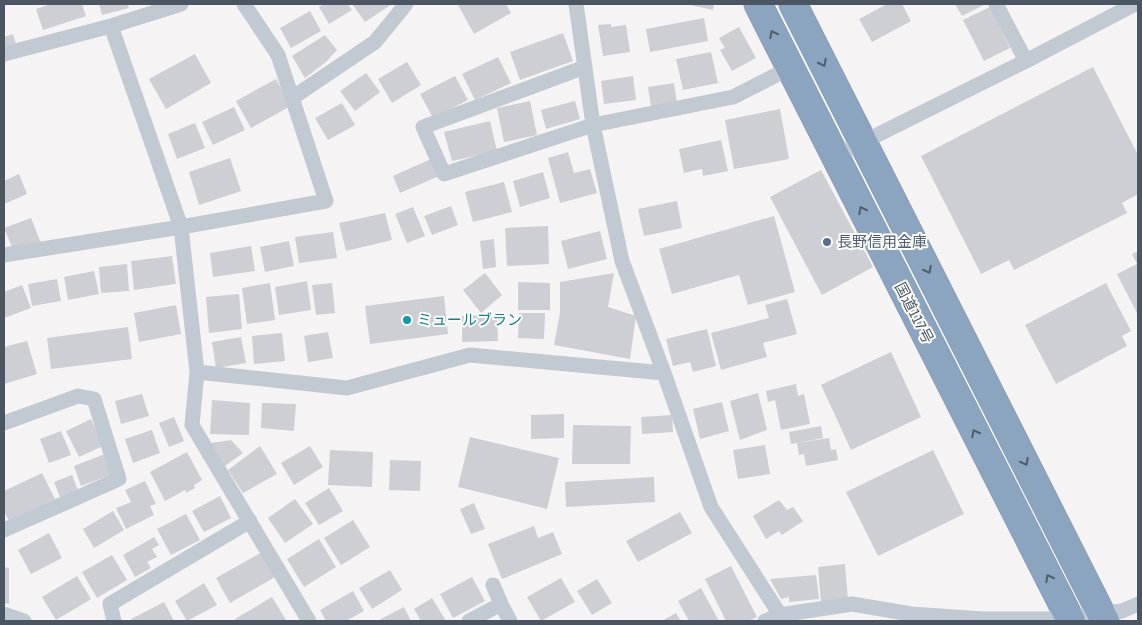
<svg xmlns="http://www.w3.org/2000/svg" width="1142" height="625" font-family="'Asap Condensed','Noto Sans JP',sans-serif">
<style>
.building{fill:#cdcfd5}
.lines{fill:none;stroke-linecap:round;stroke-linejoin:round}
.highway-casing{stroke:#7690ad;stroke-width:29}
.street{stroke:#c1cad2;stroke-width:15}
.highway{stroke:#8ba5c1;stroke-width:28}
.oneway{stroke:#505e6b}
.service-dot{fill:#5c6f8a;stroke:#fff;stroke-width:2}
.culture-dot{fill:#0f9aa8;stroke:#fff;stroke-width:2}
.labels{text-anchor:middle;stroke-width:4;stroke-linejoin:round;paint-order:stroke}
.service-label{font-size:15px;fill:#4e5e75;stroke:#fff;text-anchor:start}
.street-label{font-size:15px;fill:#4a5661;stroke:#fff}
.culture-label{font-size:15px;fill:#0d838f;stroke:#fff;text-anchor:start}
</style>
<rect width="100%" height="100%" fill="#f5f3f3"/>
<path class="building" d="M51 4H82L86 16 43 30 36 9Z
M99 4H127L129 8 102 15Z
M324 4H348L352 10 329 24 319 7Z
M352 4H392L365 22Z
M460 4H506L511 13 474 34 458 5Z
M686 4H714L713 10Z
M887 4H902L911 21 872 42 859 19Z
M955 4H986L962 16Z
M990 7 1010 48 984 61 963 20Z
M310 11 321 31 291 48 280 28Z
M704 18 708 41 650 52 646 29Z
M611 24V27L626 25 630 52 603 56 598 25Z
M739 27 756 58 732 71 720 50 725 48 719 38Z
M563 33 573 61 520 80 510 52Z
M13 34 16 44 4 48V37Z
M325 35 337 50 326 62 305 78 292 56Z
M711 52 718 83 683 90 676 59Z
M195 54 211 83 166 109 149 79Z
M498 57 511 83 475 100 462 74Z
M407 62 421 85 392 103 378 79Z
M1093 67 1138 155V194L1122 203 1127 213 1014 270 1009 260 981 274 921 156Z
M366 73 380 92 355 111 340 91Z
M455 76 468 100 433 118 420 94Z
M633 76 636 100 604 104 601 81Z
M276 79 291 106 251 128 236 101Z
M674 83 677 103 651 107 648 87Z
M530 101 537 135 504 142 497 108Z
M575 101 580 119 546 129 541 110Z
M342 103 355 125 328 140 315 118Z
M234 107 245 130 213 145 202 122Z
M780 109 789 159 734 169 725 120Z
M490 121 497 151 452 161 444 132Z
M195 123 205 148 177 159 168 134Z
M721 140 728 171 703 176 702 169 684 173 679 149Z
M568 152 574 173 590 169 597 193 560 203 548 158Z
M230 158 241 191 199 205 189 172Z
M431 159 439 176 400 193 393 176Z
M821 170 873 267 822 295 770 197Z
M543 172 550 198 520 207 513 181Z
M19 174 27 194 4 204V181Z
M504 182 512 212 473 222 465 192Z
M677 201 682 228 644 236 638 209Z
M451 206 458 225 432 235 424 216Z
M413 207 425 236 407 243 395 214Z
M385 213 392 240 346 251 339 223Z
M774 216 795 292 748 305 739 275 672 294 659 249Z
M31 218 41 243 15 254 4 228Z
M548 226 549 264 507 266 505 228Z
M600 231 607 259 568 269 561 241Z
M333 232 337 258 299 263 295 237Z
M494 239 496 267 483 269 480 241Z
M289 241 294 266 265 272 260 247Z
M251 246 255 271 213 277 210 253Z
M1138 251V315L1117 274 1137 264 1132 254Z
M172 256 176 284 134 290 131 261Z
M127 264 129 291 101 293 99 267Z
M94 271 99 294 68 300 64 277Z
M485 273 502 295 481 313 463 290Z
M614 273 608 307 636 316 630 359 554 345 560 313V282Z
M57 279 61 301 32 306 28 284Z
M307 281 311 310 279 315 275 287Z
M518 282 550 283V310H518Z
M270 283 275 320 247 324 242 288Z
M332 283 335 313 316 315 312 285Z
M1106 283 1131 331 1122 336 1127 346 1056 384 1025 325Z
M22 285 31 308 4 318V292Z
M239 294 242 329 209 333 206 297Z
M444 296 448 334 370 344 365 306Z
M787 299 797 334 763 343 767 357 721 370 711 333 769 318 765 305Z
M176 305 181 334 139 342 134 313Z
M519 313H545L544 339 518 338Z
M497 315 498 341 462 342V316Z
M128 327 132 359 51 369 47 338Z
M707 329 716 366 693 372 690 362 673 366 666 339Z
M328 332 333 358 308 362 304 336Z
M282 333 285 361 254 364 252 336Z
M241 337 246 363 216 368 212 342Z
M27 341 37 374 4 384V347Z
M891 352 921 417 851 450 821 385Z
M796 384 798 396 804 394 810 424 781 430 775 400 768 402 766 391Z
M758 393 767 430 740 440 730 401Z
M142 394 149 416 121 424 115 401Z
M212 400 250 403 249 435 210 434Z
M722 402 729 431 700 439 693 409Z
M262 403 296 404 294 431 261 428Z
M564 414V438L531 439V415Z
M672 415 673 432 642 434 641 417Z
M174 417 184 441 169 447 159 423Z
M91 419 103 446 79 457 66 431Z
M573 425 631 426 630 464H572Z
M821 426 823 438 791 444 789 432Z
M152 430 160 453 133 463 125 439Z
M61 431 71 455 49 463 40 439Z
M470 437 559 458 547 509 458 487Z
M829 438 831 450 836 449 838 460 806 466 804 454 799 455 797 443Z
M231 440 243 453 225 466 211 443Z
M765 445 770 474 738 479 733 450Z
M260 446 277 474 243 493 228 470Z
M310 446 323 467 294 485 281 463Z
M330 450 373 452 372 487 328 485Z
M933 450 964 514 878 556 846 492Z
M187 452 202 480 194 485 195 488 186 493 185 490 165 501 150 472Z
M105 454 113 474 81 486 74 466Z
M390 460 421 461 420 491 389 490Z
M42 473 55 499 9 521 4 511V491Z
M72 475 78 490 60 497 54 482Z
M654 477 655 502 566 507 565 482Z
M145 481 156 504 150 506 154 515 126 529 116 508 131 502 125 490Z
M329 488 343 511 319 525 305 503Z
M220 496 231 518 204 532 192 511Z
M295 499 313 524 285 543 268 518Z
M779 500 787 510 793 507 803 521 782 535 779 531 766 539 753 516Z
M474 503 485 529 471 534 460 509Z
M113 511 124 530 94 548 83 529Z
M680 512 692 533 638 562 626 541Z
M186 514 200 540 171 555 157 529Z
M353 520 370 547 341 565 324 538Z
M534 526 538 538 553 532 562 554 502 579 488 544Z
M49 533 62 558 31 574 18 550Z
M154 537 159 545 152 549 157 557 147 562 151 568 135 577 123 555Z
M319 539 336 567 304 587 287 559Z
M262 552 275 577 230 603 216 578Z
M112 555 127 580 97 598 82 572Z
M845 564 848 600 821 602 818 567Z
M731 566 757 617 749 621H726L705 579Z
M4 567 9 568V604L4 603Z
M390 570 402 590 372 609 359 588Z
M816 575 819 599 789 602V597L781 599 770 579Z
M77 576 91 599 56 620 42 597Z
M472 577 485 601 453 618 440 594Z
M561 578 575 602 541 621 527 597Z
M597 579 612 603 592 615 577 591Z
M204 583 217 605 187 621 175 601Z
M701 588 719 621H689L678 601Z
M353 591 364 611 346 621H326L320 610Z
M272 597 286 620 284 621H236L235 619Z
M432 598 446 621H421L414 609Z
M164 602 174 621H132L131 619Z
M404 607 411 621H377Z
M676 613 681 621H662Z"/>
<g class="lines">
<g class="highway-casing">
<path id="highway" d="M758 4 1071 621
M793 4 1105 621"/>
</g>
<path class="street" d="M576 4 593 125 622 261 664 373 711 507 784 621
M996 4 1026 61
M111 26 181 227 326 201 278 55 244 4
M4 54 111 26 181 4
M585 67 423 127 444 174 593 125 733 97 790 68
M292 98 375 42 406 4
M835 156 1026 61 1135 4
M4 255 181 227 197 372
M4 423 78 396 94 399 119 479 4 530
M493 585 501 604 510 621
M4 614 24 621
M114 621 110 604 250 521
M309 621 192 425 197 372 347 388 470 355 664 373
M469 621 501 604
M765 621 780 615 852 604 911 614 983 619H1048L1122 611 1138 604"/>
<use href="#highway" class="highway"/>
</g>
<defs><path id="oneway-chevron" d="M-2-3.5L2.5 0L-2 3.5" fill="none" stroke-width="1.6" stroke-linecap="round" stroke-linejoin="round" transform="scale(1.25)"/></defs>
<g class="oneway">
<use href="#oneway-chevron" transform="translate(773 34) rotate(-117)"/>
<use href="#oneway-chevron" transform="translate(823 63) rotate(63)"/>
<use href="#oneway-chevron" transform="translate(862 210) rotate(-117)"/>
<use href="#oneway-chevron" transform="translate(928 270) rotate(63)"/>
<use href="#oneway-chevron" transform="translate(975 433) rotate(-117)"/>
<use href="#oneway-chevron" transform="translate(1025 462) rotate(63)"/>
<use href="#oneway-chevron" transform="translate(1049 578) rotate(-117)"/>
</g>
<circle class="service-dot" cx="827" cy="242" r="5"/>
<circle class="culture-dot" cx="407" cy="320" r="5"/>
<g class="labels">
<g class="service-label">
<text x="837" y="247">長野信用金庫</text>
</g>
<g class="street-label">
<text transform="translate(914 313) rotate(63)" y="5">国道117号</text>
</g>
<g class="culture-label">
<text x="417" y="325">ミュールブラン</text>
</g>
</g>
<rect width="1142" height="625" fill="none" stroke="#4a5661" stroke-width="10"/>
</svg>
